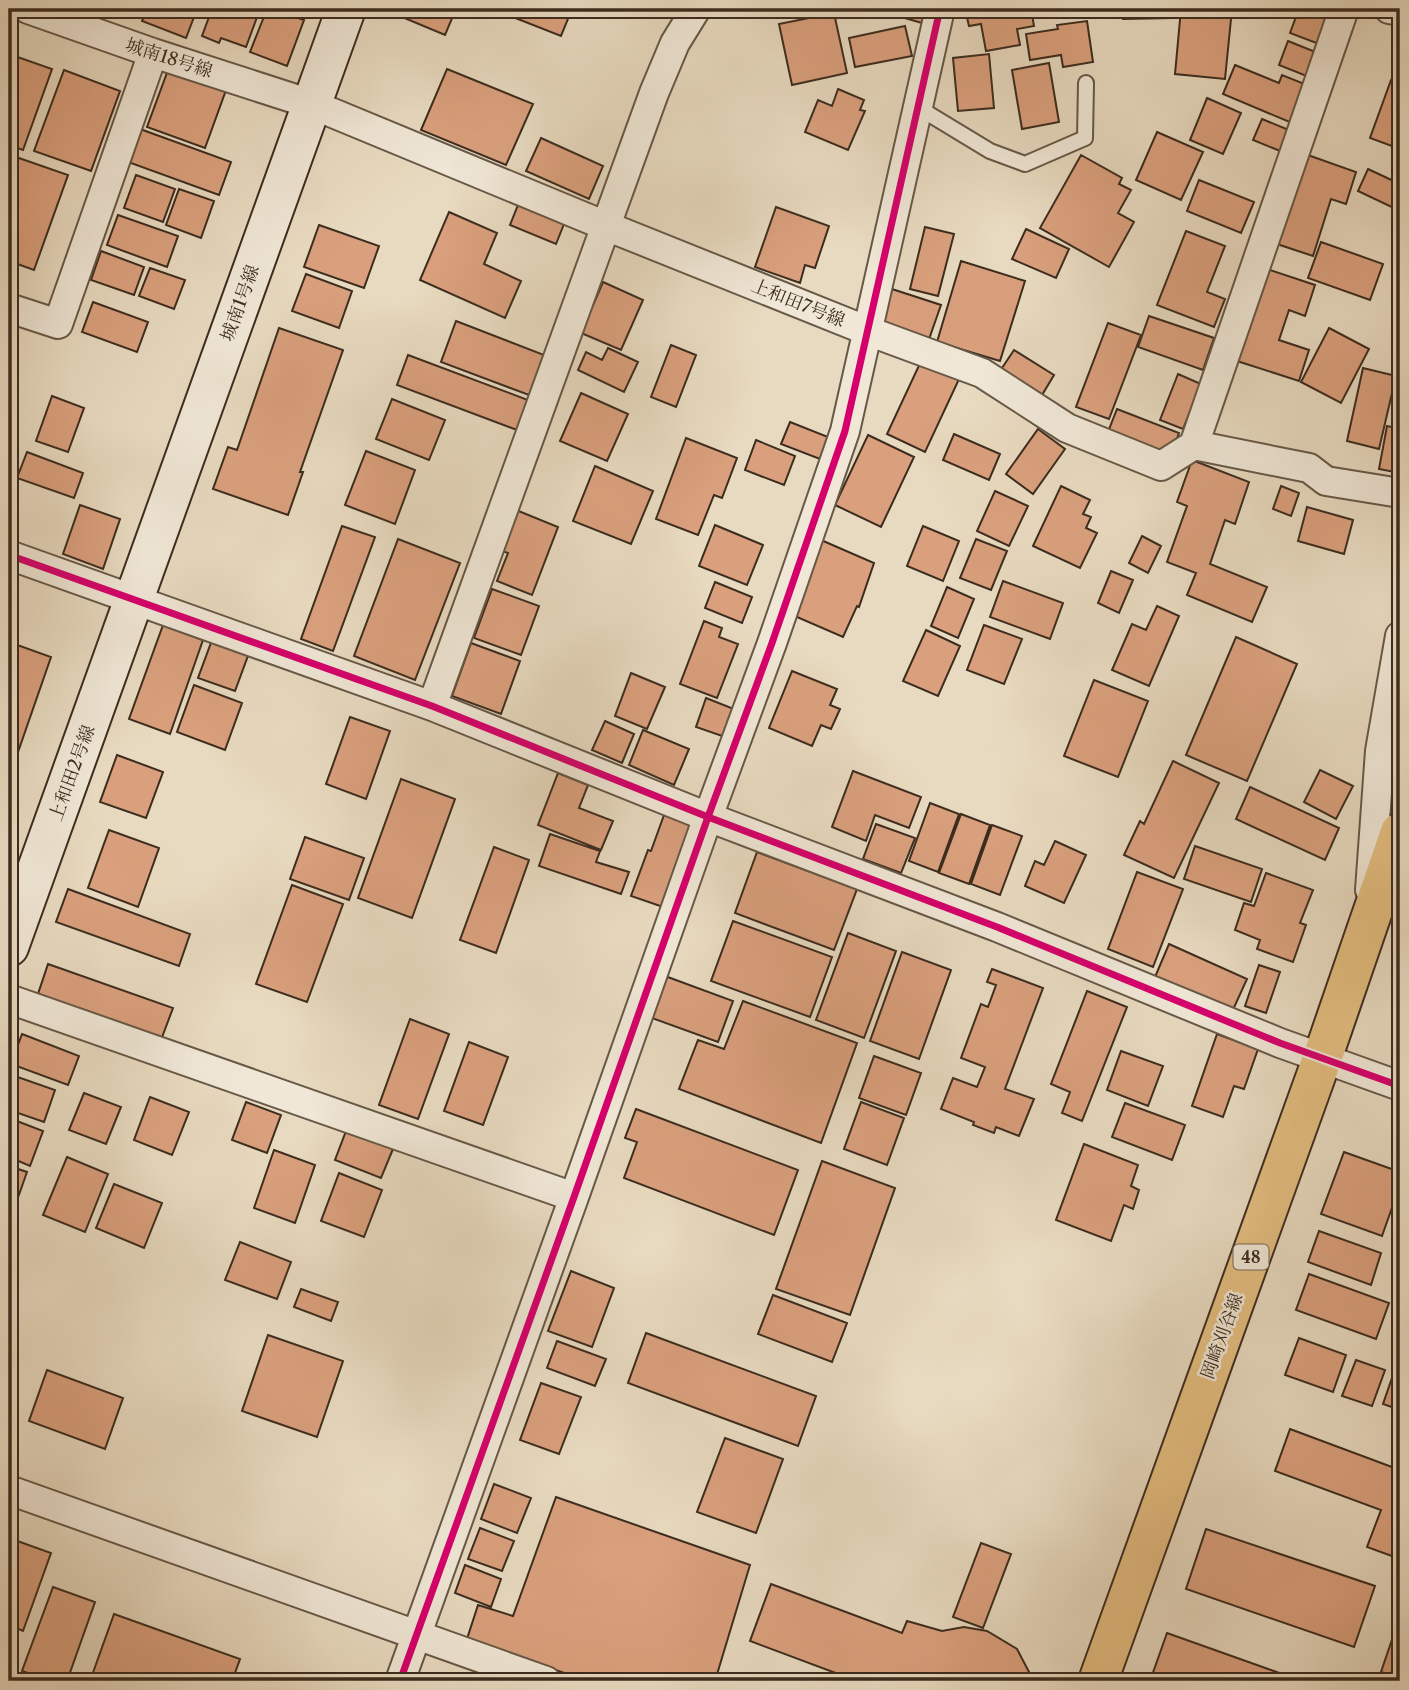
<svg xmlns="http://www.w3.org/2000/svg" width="1409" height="1690" font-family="'Libre Caslon Text','Noto Serif JP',serif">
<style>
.building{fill:#daa07d;stroke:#3c2c1f;stroke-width:2}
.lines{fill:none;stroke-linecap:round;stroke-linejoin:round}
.lane-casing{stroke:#675847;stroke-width:18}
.street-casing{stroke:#675847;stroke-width:32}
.secondary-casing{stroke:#3c2c1f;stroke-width:42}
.primary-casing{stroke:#3c2c1f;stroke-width:42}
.lane{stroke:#f0e7d6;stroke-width:14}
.street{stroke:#f0e7d6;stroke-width:28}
.secondary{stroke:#f0e7d6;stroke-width:38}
.primary{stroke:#e4bd80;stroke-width:38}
.cycleway-casing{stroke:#f0e7d6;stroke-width:11}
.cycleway{stroke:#d6006c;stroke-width:7}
.labels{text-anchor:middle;stroke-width:5;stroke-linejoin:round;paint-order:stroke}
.shield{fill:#f0e7d6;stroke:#726456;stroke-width:2}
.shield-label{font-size:16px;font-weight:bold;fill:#3c2c1f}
.street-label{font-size:18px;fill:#3c2c1f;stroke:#f0e7d6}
</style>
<rect width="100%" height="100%" fill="#e8dac0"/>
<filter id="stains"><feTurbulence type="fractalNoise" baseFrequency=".00286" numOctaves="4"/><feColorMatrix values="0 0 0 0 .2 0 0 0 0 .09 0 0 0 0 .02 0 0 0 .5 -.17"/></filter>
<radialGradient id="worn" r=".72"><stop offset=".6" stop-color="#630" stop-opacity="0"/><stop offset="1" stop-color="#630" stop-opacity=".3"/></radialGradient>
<path class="building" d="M147 9H197L186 38 142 21Z
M212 9H260L246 47 221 38 219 43 202 36Z
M267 9H273L304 20 287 66 250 52Z
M383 9H456L445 35Z
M507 9H572L561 36 505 14Z
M775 9H808L777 17Z
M885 9H925L922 23 884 12Z
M965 9H1031L1034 26 1017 29 1020 45 986 51 981 24 969 26Z
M1123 9H1173V18L1123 19Z
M1181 9H1232L1225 79 1175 74Z
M1299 9H1319L1331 13 1319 44 1290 33Z
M834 13 847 73 792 85 779 24Z
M1087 21 1093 62 1063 67 1061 55 1030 60 1026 34 1058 29 1057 25Z
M905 26 912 56 855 67 849 38Z
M1288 41 1318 53 1309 77 1279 65Z
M9 54 52 69 23 150 9 145Z
M989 54 994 108 958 111 953 58Z
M1049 63 1059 122 1022 129 1012 70Z
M1235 65 1279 83 1282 75 1307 85 1292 123 1223 94Z
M447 69 533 104 506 165 421 130Z
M64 70 120 91 91 171 34 151Z
M168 70 226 90 205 148 147 127Z
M1391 80 1400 84V149L1370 138Z
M838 89 864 100 860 110 865 111 848 150 805 132 818 100 832 106Z
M1207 98 1241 113 1223 154 1190 140Z
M1262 119 1289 130 1280 151 1253 140Z
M140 129 231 162 219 195 128 162Z
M1157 132 1203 152 1181 200 1136 180Z
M541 138 603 166 589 199 526 171Z
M1305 154 1356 172 1346 204 1331 199 1313 256 1274 243Z
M1081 155 1122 178 1119 184 1131 190 1118 213 1134 222 1109 267 1040 228Z
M16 157 68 175 34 270 9 261V177Z
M1400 159V179L1394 176Z
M1368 169 1400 184V211L1358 191Z
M136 175 175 189 163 222 124 208Z
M1199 180 1254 202 1241 233 1187 211Z
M179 189 214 201 201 238 166 225Z
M520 200 566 219 556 244 510 225Z
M776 207 829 226 815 268 805 265 800 283 755 267Z
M449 212 497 233 484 264 521 281 505 318 420 280Z
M118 215 178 236 167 267 107 245Z
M319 225 379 246 364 288 304 267Z
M925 227 954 234 938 296 910 289Z
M1026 229 1069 249 1056 278 1012 259Z
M1186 231 1225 246 1207 292 1225 299 1214 327 1157 305Z
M1321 242 1383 264 1370 300 1308 278Z
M101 251 144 267 134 295 91 280Z
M961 261 1025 281 1000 361 937 342Z
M150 268 185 280 174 309 139 296Z
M1267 269 1315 285 1305 316 1289 310 1279 340 1309 350 1299 381 1237 361Z
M306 274 352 291 339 328 292 311Z
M603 282 643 300 621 350 581 333Z
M1400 288V310L1394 308Z
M892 289 941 305 928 342 879 325Z
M93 302 148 322 137 352 82 332Z
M1149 316 1214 338 1203 370 1138 347Z
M456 321 544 355 529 395 441 362Z
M1108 323 1141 335 1109 419 1076 407Z
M279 328 343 350 300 472H303L288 515 213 489 228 447 237 450Z
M1329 328 1369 349 1341 403 1301 382Z
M671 345 696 355 676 407 651 397Z
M608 348 638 362 624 392 578 370 586 352 602 360Z
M1014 350 1054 375 1039 400 998 374Z
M408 355 528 400 517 430 397 385Z
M922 359 960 377 925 452 887 434Z
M1363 368 1396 376 1379 449 1347 441Z
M1178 374 1201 384 1183 429 1160 420Z
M581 393 628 414 607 461 560 441Z
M52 396 84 408 68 452 36 441Z
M392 399 445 420 429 460 376 439Z
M1117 409 1179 433 1173 449 1155 454 1106 437Z
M790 422 828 437 820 459 781 444Z
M1387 426 1400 429V473L1379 469Z
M1038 429 1065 449 1033 494 1006 474Z
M954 434 1000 454 989 480 943 460Z
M868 435 914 457 881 527 835 505Z
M686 438 737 458 722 498 714 495 698 535 656 519Z
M756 440 795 456 784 485 745 470Z
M366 451 415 470 395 524 345 505Z
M27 452 83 473 74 498 17 478Z
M1192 460 1249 482 1235 524 1225 520 1210 564 1267 587 1252 622 1187 595 1196 573 1167 562 1187 506 1177 502Z
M595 466 653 491 631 544 573 521Z
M1061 486 1090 500 1083 514 1091 517 1086 528 1097 533 1080 568 1033 546Z
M1281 486 1299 493 1291 516 1273 509Z
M995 491 1028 506 1009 546 977 531Z
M80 505 120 519 103 569 63 554Z
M1307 507 1353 520 1344 554 1298 541Z
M516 510 558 527 532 595 497 581 508 553 499 550Z
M715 525 763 545 747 585 699 566Z
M342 526 375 537 333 651 301 639Z
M923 526 959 541 943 581 907 566Z
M1142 536 1161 546 1148 573 1129 563Z
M398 539 460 563 415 680 354 656Z
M976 539 1007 551 991 590 960 578Z
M821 540 874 563 859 607 857 606 843 637 790 614Z
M1111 571 1133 580 1119 613 1098 603Z
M1003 581 1063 603 1050 639 990 617Z
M715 582 752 597 742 623 705 608Z
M947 587 974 599 958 638 931 626Z
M492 589 539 606 521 655 474 638Z
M1157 606 1179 616 1149 686 1112 670 1132 624 1146 630Z
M704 621 722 628 719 637 738 644 717 698 680 684Z
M163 625 203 640 170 734 129 719Z
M984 625 1022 639 1004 684 967 670Z
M926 630 960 646 938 696 903 681Z
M1236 637 1297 664 1247 781 1186 755Z
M212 640 249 653 235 691 198 678Z
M9 642 51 657 9 778Z
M471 643 520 661 501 714 452 696Z
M792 671 837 689 830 705 840 709 831 729 821 725 812 746 769 728Z
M631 673 665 687 647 729 615 716Z
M1094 680 1148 701 1118 777 1064 756Z
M194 685 242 703 225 750 177 732Z
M706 698 734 709 725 737 696 727Z
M350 717 390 731 366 799 326 784Z
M605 721 634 734 622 763 592 750Z
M643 730 689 749 674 785 629 765Z
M117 755 163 772 146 818 100 802Z
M1173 761 1219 783 1174 878 1124 855 1140 821 1144 824Z
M1320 770 1353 786 1336 819 1304 802Z
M853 771 921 797 909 828 875 815 866 841 832 827Z
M558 773 588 785 579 808 613 821 601 850 538 825Z
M401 779 455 799 412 918 358 898Z
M1250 787 1339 828 1325 860 1236 819Z
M930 803 959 814 938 872 909 861Z
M961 814 990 825 969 884 939 873Z
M664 815 695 826 666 908 631 896 648 850 651 851Z
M876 824 915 838 901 873 863 859Z
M992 825 1022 836 1000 895 971 884Z
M109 830 159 848 138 907 88 888Z
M550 834 600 851 596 862 629 872 621 894 539 866Z
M305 837 364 858 349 900 290 879Z
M1055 841 1086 855 1064 903 1025 886 1035 861 1044 865Z
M1195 846 1262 869 1251 902 1184 879Z
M494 847 529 860 496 953 460 940Z
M757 852 857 889 834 950 735 913Z
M1137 872 1183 889 1153 967 1108 949Z
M1266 873 1313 890 1300 923 1306 925 1293 962 1257 949 1260 940 1235 930 1244 903 1254 906Z
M292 885 343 904 307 1002 256 984Z
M68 889 190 934 179 966 56 922Z
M733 921 832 957 810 1017 711 981Z
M848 933 896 951 864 1038 816 1020Z
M1169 944 1247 979 1232 1012 1155 977Z
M902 952 951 970 919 1059 870 1041Z
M48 964 173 1008 161 1040 37 997Z
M1259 965 1280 972 1266 1013 1245 1006Z
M992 969 1043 988 1005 1089 1034 1099 1019 1136 996 1127 994 1133 973 1125 974 1122 941 1109 953 1078 977 1087 985 1067 961 1058 981 1004 988 1007 996 985 987 982Z
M665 976 733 1001 718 1042 649 1017Z
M1087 991 1127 1007 1082 1121 1062 1113 1070 1092 1051 1084Z
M743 1001 857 1043 821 1143 679 1089 698 1040 724 1049Z
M410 1019 449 1034 418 1119 379 1105Z
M22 1034 79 1056 68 1085 11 1064Z
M1217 1034 1258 1049 1244 1089 1234 1086 1223 1117 1192 1106Z
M469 1042 508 1057 483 1125 444 1111Z
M1121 1051 1163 1066 1148 1106 1107 1090Z
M874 1056 921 1073 906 1115 859 1098Z
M9 1074 55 1090 44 1122 12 1111 18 1095 9 1092Z
M84 1093 121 1107 106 1144 69 1130Z
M150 1097 189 1112 172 1155 134 1140Z
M246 1102 281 1115 267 1153 232 1140Z
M861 1102 904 1118 887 1165 844 1149Z
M1125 1103 1185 1125 1172 1160 1112 1137Z
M636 1109 798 1170 774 1235 624 1178 637 1142 625 1138Z
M9 1118 43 1131 30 1166 9 1157Z
M346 1131 393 1149 381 1178 335 1160Z
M1084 1144 1138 1165 1131 1186 1139 1190 1133 1209 1124 1205 1111 1241 1056 1220Z
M274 1150 315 1165 295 1223 254 1208Z
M1344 1152 1400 1172V1185L1382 1236 1321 1214Z
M67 1157 108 1174 85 1232 43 1215Z
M822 1161 895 1188 850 1315 776 1289Z
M9 1166 27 1172 14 1209 9 1207Z
M339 1173 382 1190 364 1237 321 1221Z
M114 1184 162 1203 144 1248 96 1228Z
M1319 1231 1381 1253 1371 1285 1308 1262Z
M240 1242 291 1262 277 1299 225 1280Z
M571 1271 614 1288 592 1347 548 1331Z
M1309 1274 1389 1303 1376 1339 1296 1310Z
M301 1289 338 1302 331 1321 294 1307Z
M773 1295 847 1323 832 1362 758 1334Z
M646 1333 816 1396 798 1446 628 1383Z
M268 1335 343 1361 317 1437 242 1411Z
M1299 1338 1346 1355 1333 1392 1285 1375Z
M557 1341 606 1359 595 1386 547 1368Z
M1356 1360 1385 1370 1372 1406 1342 1396Z
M47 1370 123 1398 105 1449 29 1421Z
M1393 1375 1400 1378V1410L1383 1404Z
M541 1383 581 1397 559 1454 520 1440Z
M1290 1429 1400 1470V1559L1367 1547 1381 1510 1275 1471Z
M725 1438 783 1459 756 1533 697 1512Z
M494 1484 531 1498 517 1533 481 1519Z
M556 1497 750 1565 715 1681H587L467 1639 478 1605 513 1616Z
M480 1528 514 1541 502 1571 468 1559Z
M1206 1529 1375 1586 1354 1647 1186 1589Z
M9 1538 51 1553 23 1631 9 1625Z
M981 1543 1011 1554 983 1628 953 1617Z
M465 1565 501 1579 491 1607 455 1593Z
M771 1584 902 1633 907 1621 942 1631 964 1627 987 1631 1017 1649 1029 1672 1028 1681H857L750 1641Z
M53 1587 95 1602 67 1681H51L22 1671Z
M114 1614 240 1659 232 1681H90Z
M1400 1616V1679L1381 1672Z
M1167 1633 1288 1676 1286 1681H1150Z"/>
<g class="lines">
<g class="lane-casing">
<path id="lane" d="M919 108 990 151 1025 164 1085 138 1086 83"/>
</g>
<g class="street-casing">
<path id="street" d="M28 9 153 53 311 104 606 226 868 331 982 373 1067 428 1161 466 1194 445 1309 468 1326 481 1400 493
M1389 9 1400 11
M9 308 58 324 153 53
M1194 445 1344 9
M9 555 432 706 708 817 997 927 1280 1043 1400 1086
M432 706 654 93 675 43 696 9
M1370 890 1380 751 1400 636
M9 999 574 1197
M9 1490 546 1681
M400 1681 574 1197 708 817 772 643 845 431 940 9"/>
</g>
<g class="secondary-casing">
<path id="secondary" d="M9 947 346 9"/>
</g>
<g class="primary-casing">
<path id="primary" d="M1098 1681 1322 1059 1400 832"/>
</g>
<use href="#lane" class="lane"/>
<use href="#street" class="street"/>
<use href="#secondary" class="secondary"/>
<use href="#primary" class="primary"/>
<g class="cycleway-casing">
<path id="cycleway" d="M9 555 432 706 708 817 997 927 1280 1043 1400 1086
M400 1681 574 1197 708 817 772 643 845 431 940 9"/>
</g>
<use href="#cycleway" class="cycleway"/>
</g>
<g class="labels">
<rect class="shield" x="1233.5" y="1244.5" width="35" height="25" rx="5"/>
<g class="shield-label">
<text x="1251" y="1263">48</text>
</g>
<g class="street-label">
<text transform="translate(169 58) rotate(18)" y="6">城南18号線</text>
<text transform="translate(240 303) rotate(-70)" y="6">城南1号線</text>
<text transform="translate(798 303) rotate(22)" y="6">上和田7号線</text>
<text transform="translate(72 773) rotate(-70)" y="6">上和田2号線</text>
<text transform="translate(1222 1336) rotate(-70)" y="6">岡崎刈谷線</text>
</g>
</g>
<rect width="1409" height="1690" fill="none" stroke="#e8dac0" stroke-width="35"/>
<rect x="10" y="10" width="1388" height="1669" fill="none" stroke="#3c2c1f" stroke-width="3.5"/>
<rect x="18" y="18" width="1374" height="1655" fill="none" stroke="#3c2c1f" stroke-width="2"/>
<rect width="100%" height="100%" filter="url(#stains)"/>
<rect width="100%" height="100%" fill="url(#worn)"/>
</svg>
